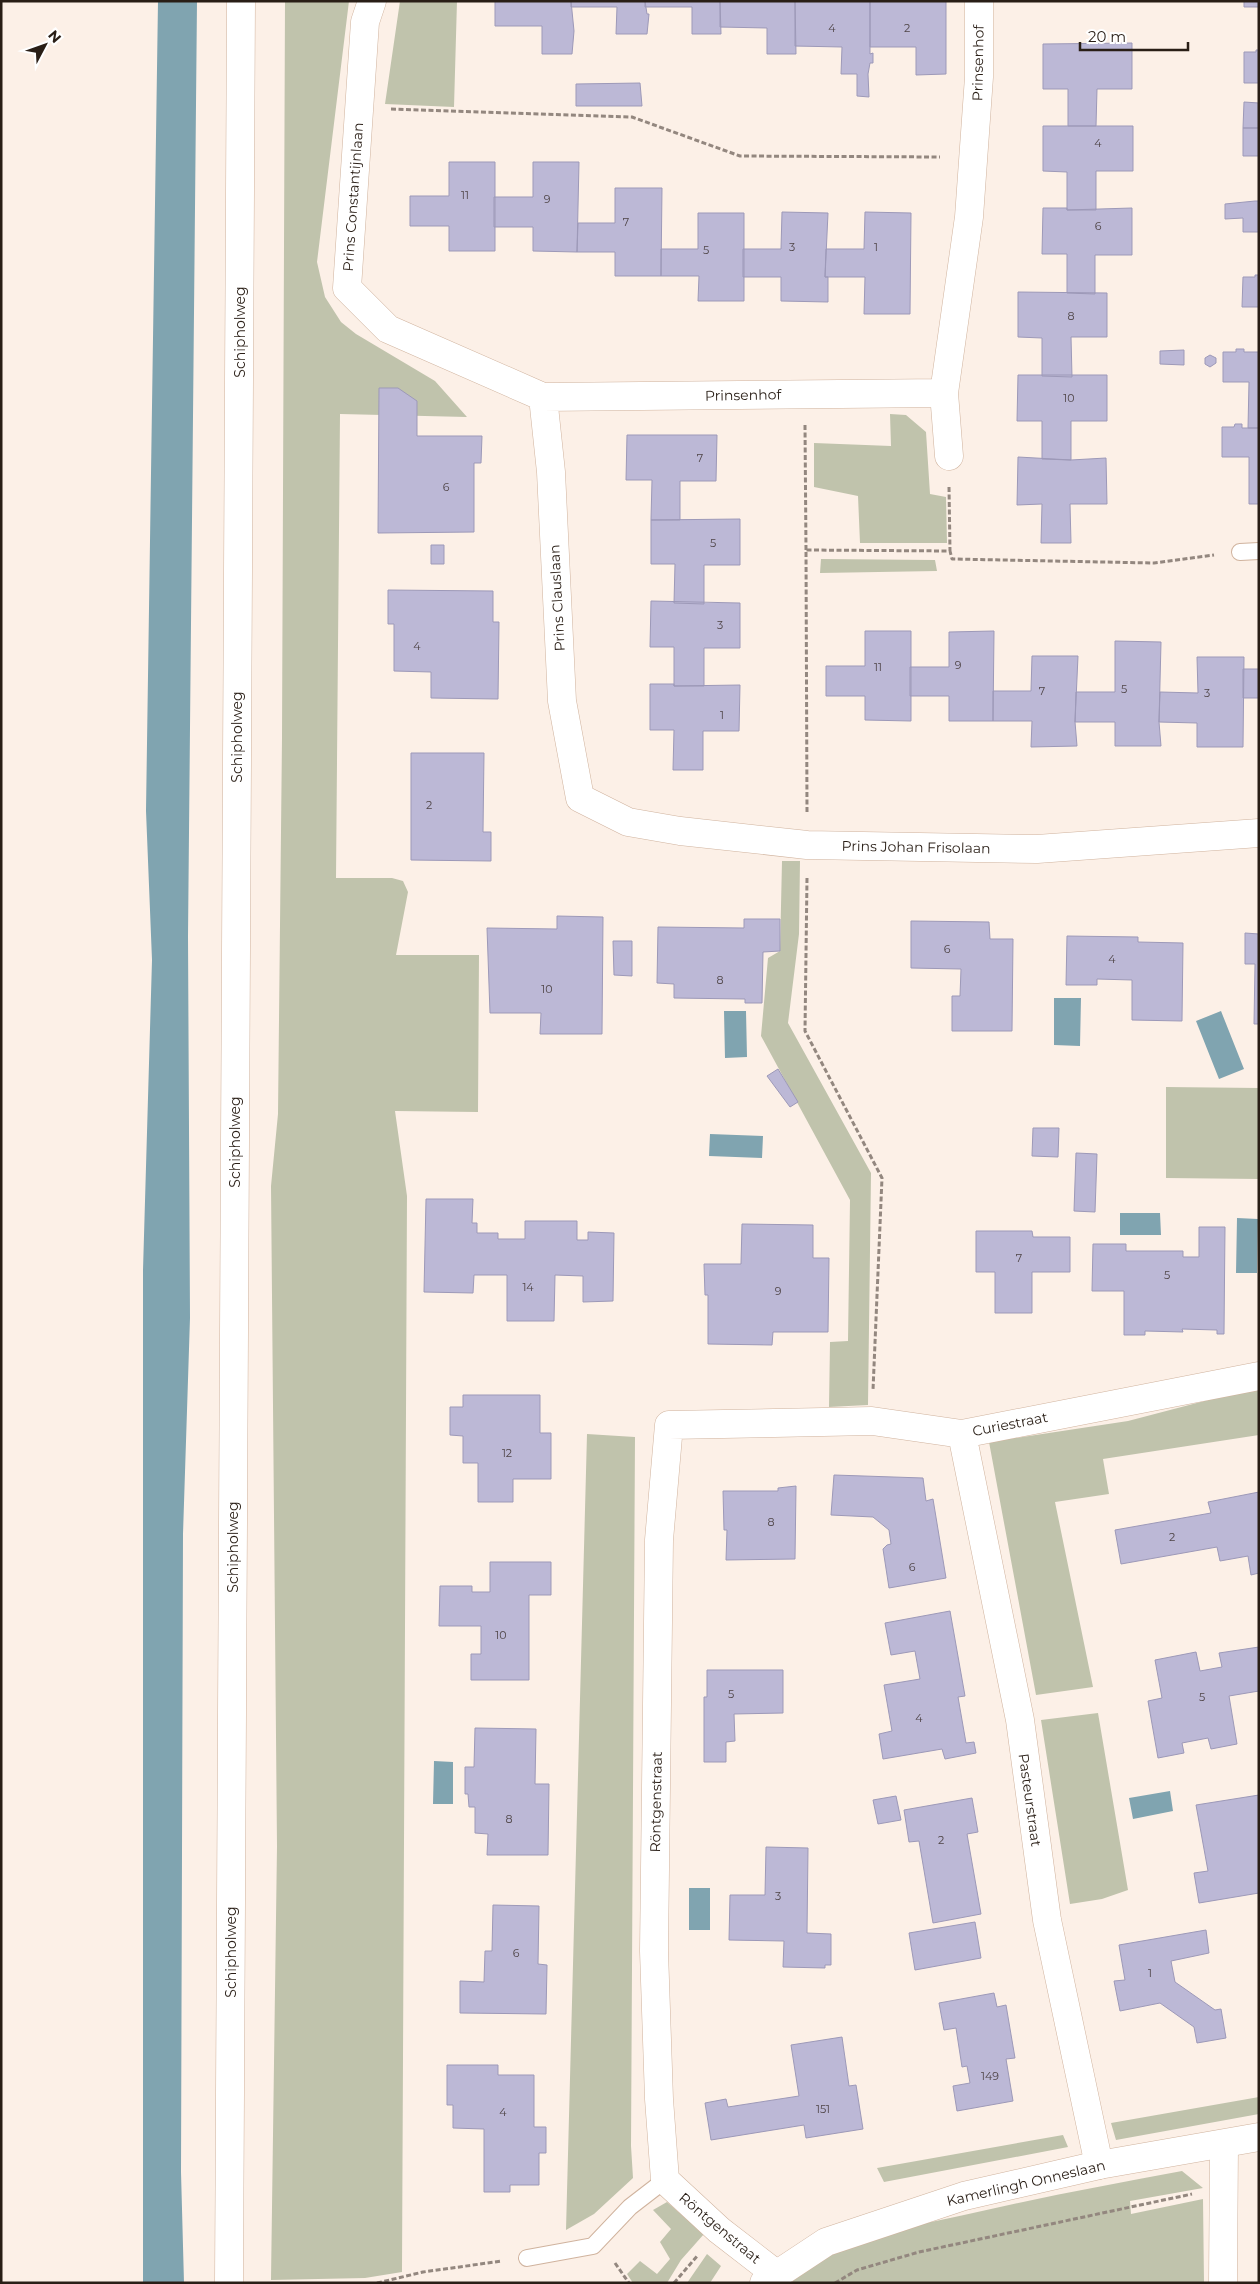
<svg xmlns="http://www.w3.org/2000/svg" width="1260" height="2284" font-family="Montserrat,sans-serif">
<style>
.green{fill:#c0c3ac}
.water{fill:#80a4b0}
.building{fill:#bcb8d6;stroke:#9d99b8}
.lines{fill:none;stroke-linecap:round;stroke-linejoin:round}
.lane-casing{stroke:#d0b39e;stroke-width:18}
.street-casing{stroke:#d0b39e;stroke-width:29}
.secondary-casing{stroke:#d0b39e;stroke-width:29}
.path{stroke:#93877f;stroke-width:3;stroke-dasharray:5 2.5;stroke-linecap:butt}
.lane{stroke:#fff;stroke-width:16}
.street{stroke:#fff;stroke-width:28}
.secondary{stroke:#fff;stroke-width:28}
.labels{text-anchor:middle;stroke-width:4;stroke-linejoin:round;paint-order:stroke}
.number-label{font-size:11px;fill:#4e4446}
.street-label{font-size:14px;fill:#291e16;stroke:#fff}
</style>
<rect width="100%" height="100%" fill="#fcf0e7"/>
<path class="green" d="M285 1H349L317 262 325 297 341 322 356 334 435 381 467 417 340 414 336 878H392L403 881 408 892 396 955H479L478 1112 395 1111 407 1196 402 2272 365 2278 271 2280 277 1846 271 1186 278 1114 282 738Z
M400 1H457L454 107 385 104Z
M890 414 906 415 926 432 930 494 946 497 947 543H860L858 496 814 487V443L891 446Z
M821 559 935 560 937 571 820 573Z
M782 861H800L799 934 788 1023 871 1173 868 1405 829 1407 830 1342 848 1341 850 1200 761 1036 768 958 780 951Z
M1166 1087 1259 1088V1179L1166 1178Z
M1259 1390V1435L1103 1459 1109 1494 1055 1502 1093 1687 1036 1695 989 1442 1128 1421 1235 1393Z
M587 1434 635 1437 631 2146 633 2178 594 2214 566 2230Z
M1098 1713 1128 1890 1102 1899 1070 1904 1041 1720Z
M1259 2097V2114L1116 2140 1111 2123Z
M1063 2135 1068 2147 884 2182 877 2168Z
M1182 2171 1203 2188 1130 2201 1131 2214 1203 2199 1204 2283H791C836 2238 914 2226 973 2213 1042 2197 1112 2184 1182 2171Z
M667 2202 704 2234 681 2260 667 2283H633L627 2274 640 2261 657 2274 670 2259 660 2242 671 2229 653 2210Z
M707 2254 721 2266 710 2283H687Z"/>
<path class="water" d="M158 1H197L188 936 190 1318 183 1534 181 2172 184 2283H143V1270L152 960 146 811Z
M1054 998H1081L1080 1046 1054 1045Z
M724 1011H746L747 1057 725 1058Z
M1221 1011 1244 1069 1219 1079 1196 1021Z
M710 1134 763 1136 762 1158 709 1156Z
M1120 1213H1160L1161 1235H1120Z
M1237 1218 1258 1219 1257 1273H1236Z
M434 1761 453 1762V1804H433Z
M1170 1791 1173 1811 1133 1819 1129 1798Z
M689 1888H710V1930H689Z"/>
<path class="building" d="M495 1H571L574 31 572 54H542V26H495Z
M571 1H645L647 14H649L647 34H616L617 7H571Z
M645 1H720L721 34H692V7H645Z
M720 1H795L796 54H767V28L720 27Z
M795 1H870V54L873 53V63H870L868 74 869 97 857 96V74H841L842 47 795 46Z
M870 1H946V74L916 75V47H870Z
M1244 1H1259V7H1244Z
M1132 43V89H1097L1096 126H1068V89H1043V44Z
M1256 50H1259V83H1244V52H1256Z
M640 83 642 106H576V84Z
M1244 102 1259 103V128H1243Z
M1043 126H1133V171H1096V210H1067V172L1043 171Z
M1243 128H1259V156H1243Z
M449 162H495V251H449V226H410V196H449Z
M533 162H579L577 252 533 251V227H494V197H533Z
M615 188H662L661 276H615V252H577L578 223H615Z
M1255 201H1259V232H1243V218L1225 219V204Z
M1043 208H1067V210L1132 208V255H1095V294L1067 293V254H1042Z
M782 212 828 213 825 277H828V302L781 301V277H743V249H781Z
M865 212 911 213 910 314H864L865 277H825L826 249H864Z
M698 213H744V301H698L699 276H661V249H698Z
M1255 275H1259V307H1242L1243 277H1255Z
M1018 292 1107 293V337H1071L1072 377 1042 376V338L1018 337Z
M1236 349H1244V352H1259V428H1248L1249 382H1223V352H1236Z
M1184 350V365L1160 364V351Z
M1210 355 1216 358V363L1210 367 1205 364V358Z
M1018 375H1107V421H1071V460L1042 459V421H1017Z
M379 388H398L417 401V436H482L481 463H474V532L378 533Z
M1235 424H1242V428H1259V504H1249V457H1222V427H1234Z
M627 435H717L716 481H680V520H651L652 480H626Z
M1018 457 1071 460 1106 458 1107 504H1070L1071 543H1041L1042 504 1017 505Z
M740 519V565H704V604L674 603 675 564H651V520Z
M431 545H444V564H431Z
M388 590 493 591V622H499L498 699 431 698V672L394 671V624H388Z
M651 601 740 603V648H704V686H674V647H650Z
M865 631H911V721L865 720V696H826V666H865Z
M994 631 993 721H949V696H910V667H949V632Z
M1115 641 1161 642 1159 722 1161 746H1115V722H1075L1076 692H1115Z
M1032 656H1078L1075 722 1077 746 1031 747 1032 721H993V691H1031Z
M1197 657H1244L1243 747H1197V723L1159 722 1160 692 1198 693Z
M1243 669H1259V698H1243Z
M650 684H674V686L740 685 739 731H703V770H673L674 730H650Z
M411 753H484L483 832H491V861L411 860Z
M557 916 603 917 602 1034H540L541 1013H490L487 928 557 929Z
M744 919H780V951L763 952 762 1003H745V999L674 998V984L657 983 658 927 744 928Z
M911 921 989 922 990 939H1013L1012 1031H952V996H960L961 969 911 968Z
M1245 933 1259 934V1024H1254L1255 964H1245Z
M1067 936 1138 937V942L1183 943 1182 1021 1132 1020V980L1097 979V985H1066Z
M613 941H632V976L614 975Z
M778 1069 798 1102 790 1107 767 1076Z
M1033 1128H1059L1058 1157 1032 1156Z
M1076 1153 1097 1154 1095 1212 1074 1211Z
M426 1199H473L472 1223H477V1233H498V1239H525V1221H577V1240H588V1232L614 1233 613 1301 583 1302V1276L555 1275 554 1321H507V1275H474L473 1293 424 1292Z
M742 1224 813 1225V1258H829L828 1332H773L772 1345 708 1344V1295H705L704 1264H741Z
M1199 1227H1225L1224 1334H1217V1330L1182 1329 1183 1332 1145 1331V1335H1124V1291H1092L1093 1244H1126V1251H1183V1257H1199Z
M976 1231H1032L1033 1237H1070V1272H1032V1313H995V1272H976Z
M463 1395H540V1433H551V1479H513V1502H478V1463H463V1436L450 1435V1407H463Z
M834 1475 923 1478 926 1501 933 1499 946 1578 889 1588 883 1549 887 1545 891 1544 889 1530 873 1517 831 1515Z
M796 1486 795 1559 726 1560 727 1530H724L723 1491H778V1488Z
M1259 1492V1573L1251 1575 1248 1556 1220 1561 1217 1547 1121 1564 1115 1530 1211 1513 1208 1502Z
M490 1562H551V1595H529V1680H471V1654H481V1626H439L440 1586H472V1592H490Z
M950 1611 965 1696 958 1697 966 1743 974 1742 976 1753 945 1759 942 1749 883 1759 879 1734 892 1731 884 1685 920 1679 915 1651 891 1655 885 1623Z
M1259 1647V1691L1229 1696 1237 1744 1211 1749 1208 1738 1182 1743 1184 1753 1158 1758 1148 1701 1162 1698 1155 1660 1196 1652 1200 1671 1222 1667 1219 1653Z
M707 1670H783V1713L734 1714 735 1741 726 1742V1762H704V1697H707Z
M475 1728 536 1729 535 1784H549L548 1855H487L488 1834 475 1833V1807H469L468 1794H465V1767H474Z
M1259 1795V1893L1199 1903 1194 1873 1208 1871 1196 1805Z
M896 1796 901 1820 878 1824 873 1800Z
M972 1798 978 1832 967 1834 981 1914 933 1923 919 1841 909 1842 904 1810Z
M766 1847 808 1848 807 1933 831 1934V1965H825V1968L783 1967 784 1941 729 1940 730 1895H765Z
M493 1905 539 1906 538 1964 547 1965 546 2014 460 2013V1981L484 1982 485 1951H492Z
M975 1922 981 1958 915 1970 909 1933Z
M1206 1930 1209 1953 1171 1961 1175 1982 1215 2010 1221 2009 1226 2038 1197 2043 1194 2027 1160 2003 1120 2011 1114 1981 1125 1980 1119 1945Z
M994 1993 997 2007 1006 2005 1015 2058 1006 2059 1013 2101 957 2111 953 2086 970 2083 967 2066 962 2067 956 2028 944 2030 939 2003Z
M842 2037 849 2086 856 2085 863 2129 806 2138 804 2125 711 2140 705 2103 726 2099 728 2107 799 2096 791 2045Z
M447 2065H498V2075H534V2127H546V2153H539V2185H510V2192H484V2129L453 2128V2105H447Z"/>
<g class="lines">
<g class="lane-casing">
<path id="lane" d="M1240 552 1259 551
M527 2258 593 2246 630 2207 665 2180"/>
</g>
<g class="street-casing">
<path id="street" d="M372 1 365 22 347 288 388 329 543 397 944 393
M543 397 551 472 562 701 580 798 628 822 680 831 807 845 1037 849 1259 833
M949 456 944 393 969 217 979 77V1
M962 1434 1020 1720 1047 1920 1099 2165
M776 2274 719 2230 665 2180 659 2099 654 1951 659 1540 669 1425 872 1421 962 1434 1259 1376
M1223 2283 1224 2144"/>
</g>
<g class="secondary-casing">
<path id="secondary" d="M229 2283 241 1
M764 2283 826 2242 964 2196 1099 2165 1259 2137"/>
</g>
<path class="path" d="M391 109 632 117 740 156 940 157
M805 425 806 550
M949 487 950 551
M807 812 806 550 950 551 952 559 1154 563 1214 555
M807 878 805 1031 882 1178 873 1390
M615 2263 629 2283
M377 2283 423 2272 502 2261
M674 2283 698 2255
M835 2283 857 2270 919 2252 1192 2194"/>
<use href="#lane" class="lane"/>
<use href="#street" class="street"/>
<use href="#secondary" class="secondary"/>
</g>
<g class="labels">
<g class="number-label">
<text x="832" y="32">4</text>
<text x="907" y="32">2</text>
<text x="1098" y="147">4</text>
<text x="465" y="199">11</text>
<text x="547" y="203">9</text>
<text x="626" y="226">7</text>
<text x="1098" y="230">6</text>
<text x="792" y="251">3</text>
<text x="876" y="251">1</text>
<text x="706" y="254">5</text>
<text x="1071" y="320">8</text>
<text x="1069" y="402">10</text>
<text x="700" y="462">7</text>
<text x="446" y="491">6</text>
<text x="713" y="547">5</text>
<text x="720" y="629">3</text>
<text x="417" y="650">4</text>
<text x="958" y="669">9</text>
<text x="878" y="671">11</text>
<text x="1124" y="693">5</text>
<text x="1042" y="695">7</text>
<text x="1207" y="697">3</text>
<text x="722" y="719">1</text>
<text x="429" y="809">2</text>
<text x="947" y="953">6</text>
<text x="1112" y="963">4</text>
<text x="720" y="984">8</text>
<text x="547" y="993">10</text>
<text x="1019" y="1262">7</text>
<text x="1167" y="1279">5</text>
<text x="528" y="1291">14</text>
<text x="778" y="1295">9</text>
<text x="507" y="1457">12</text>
<text x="771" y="1526">8</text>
<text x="1172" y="1541">2</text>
<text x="912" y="1571">6</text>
<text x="501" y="1639">10</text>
<text x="731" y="1698">5</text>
<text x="1202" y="1701">5</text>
<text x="919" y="1722">4</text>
<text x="509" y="1823">8</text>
<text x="941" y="1844">2</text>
<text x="778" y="1900">3</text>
<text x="516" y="1957">6</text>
<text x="1150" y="1977">1</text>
<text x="990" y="2080">149</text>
<text x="823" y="2113">151</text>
<text x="503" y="2116">4</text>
</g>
<g class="street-label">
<text transform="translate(978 63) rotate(-89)" y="5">Prinsenhof</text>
<text transform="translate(353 197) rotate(-86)" y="5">Prins Constantijnlaan</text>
<text transform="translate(240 332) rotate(-90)" y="5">Schipholweg</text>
<text transform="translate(743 395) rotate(-1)" y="5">Prinsenhof</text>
<text transform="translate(557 598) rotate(-93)" y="5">Prins Clauslaan</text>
<text transform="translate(237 737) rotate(-90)" y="5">Schipholweg</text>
<text transform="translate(916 847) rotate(1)" y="5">Prins Johan Frisolaan</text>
<text transform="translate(235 1142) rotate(-90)" y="5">Schipholweg</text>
<text transform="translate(1010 1424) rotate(-11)" y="5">Curiestraat</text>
<text transform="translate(233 1547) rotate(-90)" y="5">Schipholweg</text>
<text transform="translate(1030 1800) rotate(82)" y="5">Pasteurstraat</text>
<text transform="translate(656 1802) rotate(-89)" y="5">Röntgenstraat</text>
<text transform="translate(231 1952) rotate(-90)" y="5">Schipholweg</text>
<text transform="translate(1026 2183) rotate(-13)" y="5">Kamerlingh Onneslaan</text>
<text transform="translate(720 2228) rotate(40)" y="5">Röntgenstraat</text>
</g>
</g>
<rect width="1260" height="2284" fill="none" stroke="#291e16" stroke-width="5"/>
<g transform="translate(45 45) rotate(49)" stroke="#ffffff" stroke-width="4" paint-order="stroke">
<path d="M0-4L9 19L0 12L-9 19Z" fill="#291e16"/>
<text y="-8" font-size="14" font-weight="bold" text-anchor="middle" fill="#291e16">N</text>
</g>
<path d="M1080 42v8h108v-8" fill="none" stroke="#291e16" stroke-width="2.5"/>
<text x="1088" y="42" font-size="15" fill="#291e16" stroke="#ffffff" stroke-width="4" paint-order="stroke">20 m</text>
</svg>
